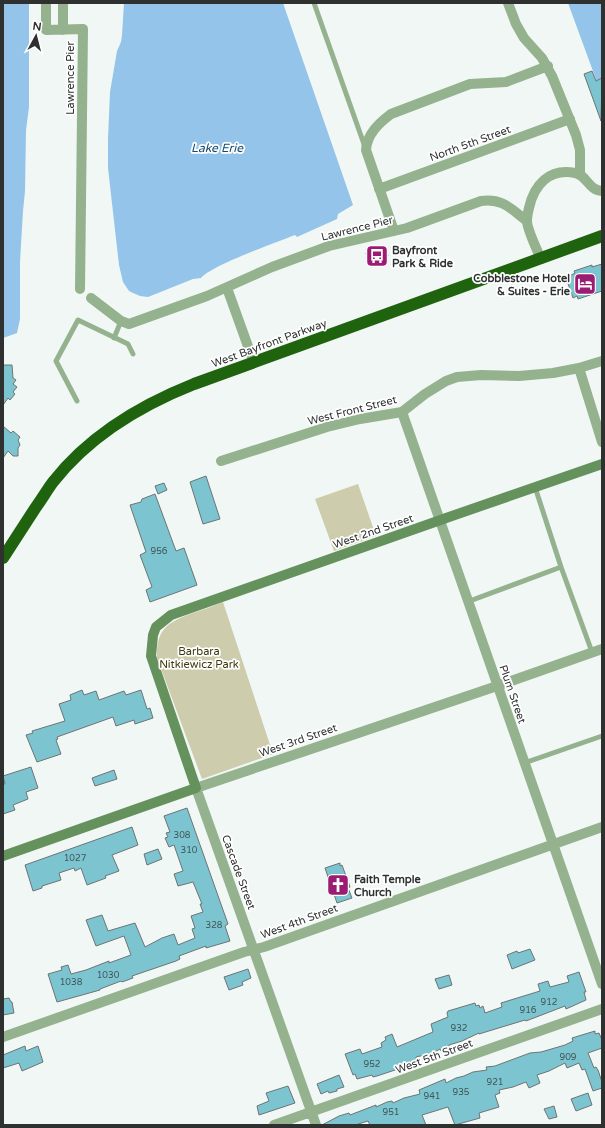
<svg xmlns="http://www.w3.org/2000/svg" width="605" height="1128" font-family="'Varela Round',sans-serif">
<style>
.green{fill:#cdccac}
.water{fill:#94c4e9}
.building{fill:#7cc4cf;stroke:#6e7474}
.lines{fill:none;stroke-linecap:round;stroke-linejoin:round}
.lane{stroke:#95b28f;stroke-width:5}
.street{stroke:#95b28f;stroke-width:10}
.secondary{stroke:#65915c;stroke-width:10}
.highway{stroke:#20630e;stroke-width:12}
.labels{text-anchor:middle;stroke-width:3.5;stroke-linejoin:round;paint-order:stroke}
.number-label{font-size:9px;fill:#425658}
.street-label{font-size:11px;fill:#2e3130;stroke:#fff}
.poi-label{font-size:11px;font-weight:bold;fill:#2e3130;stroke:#fff;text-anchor:start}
.park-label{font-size:11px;fill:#3c3a0e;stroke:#fff}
.water-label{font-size:12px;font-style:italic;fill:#134b6e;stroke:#fff}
</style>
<rect width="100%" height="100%" fill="#f1f7f5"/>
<path class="green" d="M358 484 376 536 334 551 315 499Z
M223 602 273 754 202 779 157 658C156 629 168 622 193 613 203 610 213 606 223 602Z"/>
<path class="water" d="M3 3H29V107L26 130 25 191 23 211 20 262V319L17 333 3 338Z
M124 3H283L353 205 338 214 337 219 297 237 295 235C275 243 212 265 201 278L193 279 148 297 140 296 133 293 129 291 123 282 119 265 108 168V139L110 92 117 51 121 42 122 35Z
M568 3H602V92L601 93Z"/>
<path class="building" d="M592 71 596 81 602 78 601 121 584 74Z
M384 246 388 256 384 258 385 261 375 264 374 261 370 263 366 253Z
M602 264V291L578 299 577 296 573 298 566 278 575 273 574 271 592 265V267Z
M3 365H12L13 378 16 380 13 384 17 387 13 392 15 394 10 400 8 398 3 405Z
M3 426 11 433 13 431 20 437 18 440 20 445 18 448V456H13L8 451 3 458Z
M206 476 220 519 203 524 190 482Z
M164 483 167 490 158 494 155 486Z
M155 494 176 551 184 548 197 585 150 602 146 590 152 587 140 555 146 552 130 505 141 502 142 499Z
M82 690 84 695 96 691 99 700 124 691 126 695 141 690 147 709 150 708 153 718 135 724 134 720 116 726 113 717 57 737 58 739 56 740 61 754 37 762 26 735 33 733 32 731 65 721 59 704 71 700 70 695Z
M31 767 38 788 26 792 28 799 13 805 15 810 3 814V784H5L3 776Z
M114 770 117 779 95 786 92 778Z
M187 808 228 924 225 926 230 941 206 948V946L179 956 180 959 176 961 132 976 133 978 122 982 121 981 100 989V990L57 1002 48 974 62 970 61 967 68 965 71 974 86 970 109 961V963L131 955 124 936 96 946 86 920 102 915 108 931 135 923 145 947 162 938 174 934 178 945 195 938 192 929 195 928 191 916 203 912 200 904H202L193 882 178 886 174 874 183 871 174 845 169 847 165 838 168 837 166 833 170 832 164 816Z
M132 827 138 845 112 855 119 871 105 876 106 878 87 885 81 868 75 871 74 868 59 873 61 880 42 886V888L33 891 25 865Z
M158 849 162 859 147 865 144 854Z
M340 863V866L342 865 350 887 348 888 352 898 337 903 325 868Z
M530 949 535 960 512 969 507 955 517 951 518 953Z
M248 969 251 978 242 982 243 985 229 990 224 977Z
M579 972 586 992H584L586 1000 566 1009 565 1006 526 1021 525 1020 479 1034V1033L462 1041 449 1045 450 1048 441 1051 440 1049 433 1053 416 1057 417 1061 404 1066V1067L377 1076 373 1077 372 1075 357 1079 355 1074 353 1075 345 1054 360 1049 362 1054 382 1047 381 1043 386 1040 385 1037 392 1034 397 1047 433 1032 431 1024 448 1017 447 1013 448 1011 475 1003 476 1006 479 1005 480 1008 483 1006 485 1013 502 1007 501 1003 540 991 538 984 548 981 550 987 569 982 567 976Z
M449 975 452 985 439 989 435 979Z
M9 998 11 1002H12L14 1013 3 1015V999Z
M595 1031V1034L599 1033 602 1040V1048L588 1053 594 1068 596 1067 598 1070 602 1082V1088L593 1091 585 1069 582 1070 579 1063 567 1068 565 1063 549 1071 537 1075 540 1083 529 1088 526 1082 513 1087 499 1090 500 1093 495 1095 499 1107 479 1113 480 1118 455 1125 448 1107 422 1115 426 1125H370L368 1121 355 1125H322L339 1116 349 1113 350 1115 376 1105V1107L387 1102 392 1101 393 1103 404 1098 420 1094 419 1090 445 1079 446 1083 456 1078 464 1076 473 1072 487 1070 486 1067 495 1066 530 1053 541 1052 565 1045 573 1041 572 1038Z
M25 1046 26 1051 38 1046 43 1062 22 1071 19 1063 3 1068V1055Z
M339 1075 344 1087 337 1089V1091L329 1093 328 1091 321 1094 317 1084Z
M288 1086 295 1103 259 1115 257 1106 269 1101 266 1093Z
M588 1093 592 1105 576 1111 571 1099Z
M554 1106 557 1117 549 1119 544 1109Z"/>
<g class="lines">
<path class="lane" d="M314 3 365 147
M114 338 121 321
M77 401 56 361 78 320 128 344 133 354
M561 567 592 652
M467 602 561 567 535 487
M524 763 602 736"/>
<path class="street" d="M46 3V30L83 29 80 289
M63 3V30
M508 3 516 24 524 38 542 58 552 76 576 135 580 150V175
M379 189 570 119
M394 231 366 150C367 134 379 123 391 114L470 84 506 82 548 66
M541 259C537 250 527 229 527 221 527 217 528 212 529 208 534 185 549 168 575 173 587 175 588 190 602 191
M227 288 254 363
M91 298 121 321 129 324 207 296 272 267 329 246 407 228 481 201C503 198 511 209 527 221
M579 368 602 442
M402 412 602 984
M221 461 327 427 360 419 402 412 425 394 446 381 457 377 481 375 519 376 553 373 579 368 602 361
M3 1037 244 952 264 947 602 827
M274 1125 602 1009
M316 1125 196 788 497 686 602 649"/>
<path class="secondary" d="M3 856 196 788 151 656 153 635 156 627 171 615 449 517 602 464"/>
<path class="highway" d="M3 558C14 541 25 524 36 507 42 499 47 490 53 482 89 436 141 405 194 384L602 236"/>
</g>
<defs>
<g id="bus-square" transform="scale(1.15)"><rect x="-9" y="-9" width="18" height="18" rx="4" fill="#9b1d73" stroke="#fff"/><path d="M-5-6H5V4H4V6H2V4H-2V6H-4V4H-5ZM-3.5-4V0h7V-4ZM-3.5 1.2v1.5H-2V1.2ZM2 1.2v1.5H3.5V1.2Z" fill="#fff"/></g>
<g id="hotel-square" transform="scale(1.15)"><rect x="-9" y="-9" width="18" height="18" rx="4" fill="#9b1d73" stroke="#fff"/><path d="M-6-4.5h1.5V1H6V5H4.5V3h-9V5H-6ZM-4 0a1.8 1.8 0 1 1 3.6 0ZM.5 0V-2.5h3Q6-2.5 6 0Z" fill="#fff"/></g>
<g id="church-square" transform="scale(1.15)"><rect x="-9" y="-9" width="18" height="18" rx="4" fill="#9b1d73" stroke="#fff"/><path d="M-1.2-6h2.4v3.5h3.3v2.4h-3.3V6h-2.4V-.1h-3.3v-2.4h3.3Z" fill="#fff"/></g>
</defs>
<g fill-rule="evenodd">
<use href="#bus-square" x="377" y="256"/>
<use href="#hotel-square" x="585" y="284"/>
<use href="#church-square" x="338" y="885"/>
</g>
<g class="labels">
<g class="number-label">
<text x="159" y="554">956</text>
<text x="182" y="838">308</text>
<text x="189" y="853">310</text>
<text x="75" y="861">1027</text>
<text x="214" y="928">328</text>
<text x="108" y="978">1030</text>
<text x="71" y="985">1038</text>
<text x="549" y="1005">912</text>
<text x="528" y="1013">916</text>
<text x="459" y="1031">932</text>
<text x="568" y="1060">909</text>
<text x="372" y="1067">952</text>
<text x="495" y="1085">921</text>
<text x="461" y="1095">935</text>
<text x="432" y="1099">941</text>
<text x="391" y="1115">951</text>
</g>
<g class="street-label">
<text transform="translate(70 78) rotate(-90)" y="4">Lawrence Pier</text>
<text transform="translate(470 143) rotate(-20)" y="4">North 5th Street</text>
<text transform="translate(357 228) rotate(-14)" y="4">Lawrence Pier</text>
<text transform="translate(269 343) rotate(-20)" y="4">West Bayfront Parkway</text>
<text transform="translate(352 410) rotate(-14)" y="4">West Front Street</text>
<text transform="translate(373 531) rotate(-19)" y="4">West 2nd Street</text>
<text transform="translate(513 694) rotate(71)" y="4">Plum Street</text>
<text transform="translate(298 740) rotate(-19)" y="4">West 3rd Street</text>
<text transform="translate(239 872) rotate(70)" y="4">Cascade Street</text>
<text transform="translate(299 921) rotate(-20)" y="4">West 4th Street</text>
<text transform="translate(434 1056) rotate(-20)" y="4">West 5th Street</text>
</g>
<g class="poi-label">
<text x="392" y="254">Bayfront<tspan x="392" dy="13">Park &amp; Ride</tspan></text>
<text x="570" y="282" text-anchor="end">Cobblestone Hotel<tspan x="570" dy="13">&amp; Suites - Erie</tspan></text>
<text x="354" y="883">Faith Temple<tspan x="354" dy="13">Church</tspan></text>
</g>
<g class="park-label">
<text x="199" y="655">Barbara<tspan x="199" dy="13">Nitkiewicz Park</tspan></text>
</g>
<g class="water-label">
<text x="217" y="152">Lake Erie</text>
</g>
</g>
<rect width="605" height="1128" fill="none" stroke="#2e3130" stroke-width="8"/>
<g transform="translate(36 36) rotate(7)" stroke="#ffffff" stroke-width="3" paint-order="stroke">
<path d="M0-3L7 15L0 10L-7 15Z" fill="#2e3130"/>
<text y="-6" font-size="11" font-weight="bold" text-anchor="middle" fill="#2e3130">N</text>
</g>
</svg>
